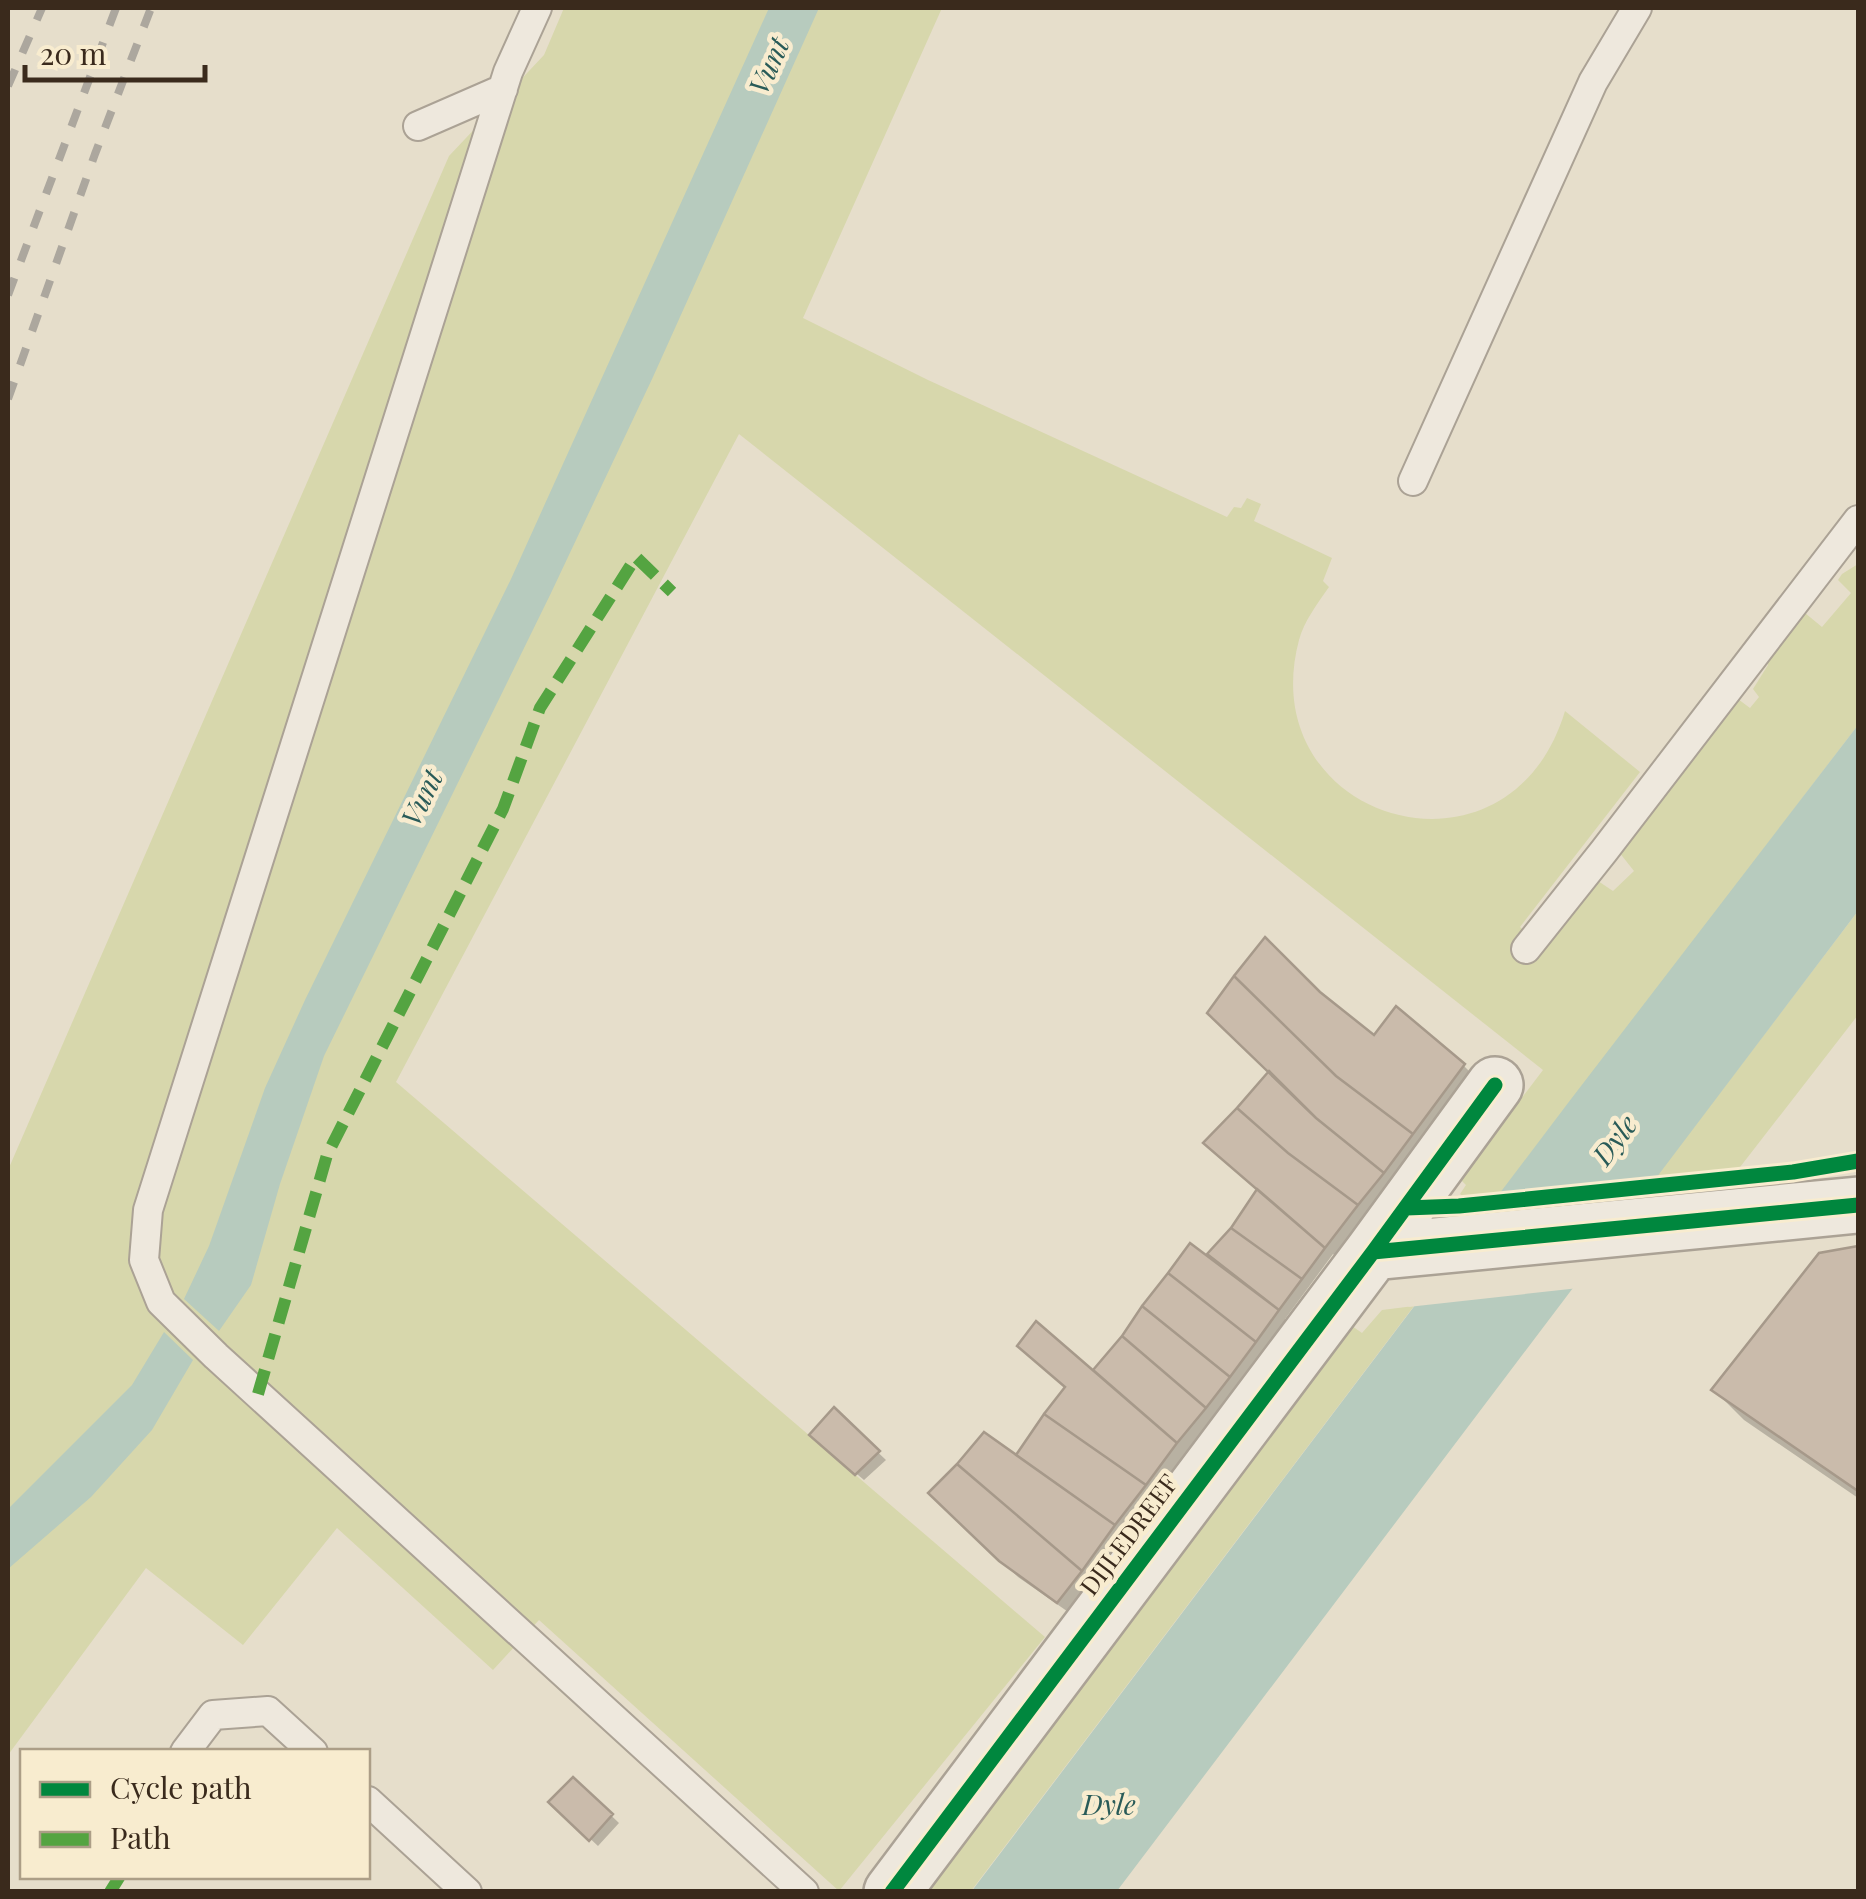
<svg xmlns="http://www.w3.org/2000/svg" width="1866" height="1899" font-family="'Playfair Display',serif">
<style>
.green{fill:#d7d7ac}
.water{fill:#b7cbbe}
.pier{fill:#e6decb}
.shadow{fill:#0003}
.building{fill:#cabbab;stroke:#a6998a;stroke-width:2.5}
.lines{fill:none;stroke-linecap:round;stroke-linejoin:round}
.lane-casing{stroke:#aba295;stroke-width:32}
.street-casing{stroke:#aba295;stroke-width:60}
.lane{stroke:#eee8dd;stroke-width:28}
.street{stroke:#eee8dd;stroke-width:55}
.rail{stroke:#aca79e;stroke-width:8;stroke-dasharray:18 18;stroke-linecap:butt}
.quiet{stroke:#54a441;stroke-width:12;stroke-dasharray:25 12;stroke-linecap:butt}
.cycleway-casing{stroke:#f8eccf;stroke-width:21}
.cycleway{stroke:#00873e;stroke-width:15}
.labels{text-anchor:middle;stroke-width:9;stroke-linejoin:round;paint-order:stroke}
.street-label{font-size:25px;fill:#3a2a1c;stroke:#f8eccf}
.water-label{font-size:28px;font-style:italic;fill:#295b58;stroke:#f8eccf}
</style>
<rect width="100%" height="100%" fill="#e6decb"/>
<path class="green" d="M564 8H942L803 318 928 380 1227 517 1234 507 1241 508 1247 498 1261 504 1254 521 1332 558 1323 581 1329 587C1318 603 1304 621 1299 640 1251 821 1509 898 1565 711L1640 772 1520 927 1540 945 1592 877 1613 891 1634 871 1615 847 1730 693 1750 708 1759 697 1753 689 1768 665 1762 653 1799 608 1822 627 1851 593 1838 580 1842 574 1858 564V725L1501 1194 1465 1198 1460 1194 1466 1185 1460 1179 1543 1070 739 434 396 1082 1045 1637 839 1891 539 1620 493 1670 337 1528 243 1645 146 1568 8 1755V1170L449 156 544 55Z
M1858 911V1015L1737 1171 1696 1172 1656 1177Z
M1414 1306 971 1891 922 1892 1352 1326 1362 1333 1382 1310Z"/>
<path class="water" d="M769 8H819L653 377 551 593 324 1056 280 1184 251 1285 219 1331 184 1299 209 1246 265 1088 305 1000 511 579Z
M1858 725V911L1117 1891 971 1892 1568 1103Z
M164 1332 193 1360 152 1430 91 1497 8 1569V1509L132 1385Z"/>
<path class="pier" d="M1664 1176 1579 1288 1408 1307 1493 1195Z"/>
<path class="shadow" d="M1318 995 1375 1039 1463 1065 1479 1081 1343 1262 1333 1254 1285 1319 1294 1328 1074 1616 1018 1577 932 1493 1017 1458 1124 1338 1224 1267 1211 1254 1233 1229 1259 1190 1272 1071Z
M1858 1248V1498L1744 1420 1714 1390 1821 1255Z
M834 1411 886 1460 864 1480 819 1442Z
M574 1780 619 1823 598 1846 551 1802Z"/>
<path class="building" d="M1265 937 1320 992 1374 1035 1396 1006 1465 1064 1413 1134 1336 1076 1234 976Z
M1234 976 1336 1076 1413 1134 1384 1173 1316 1118 1207 1013Z
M1269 1071 1316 1118 1384 1173 1358 1205 1288 1153 1237 1108Z
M1237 1108 1288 1153 1358 1205 1325 1248 1203 1143Z
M1257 1189 1325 1248 1302 1279 1231 1228Z
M1231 1228 1302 1279 1279 1310 1207 1254Z
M1190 1243 1279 1310 1256 1342 1168 1273Z
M1858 1246V1491L1711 1390 1819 1253Z
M1168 1273 1256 1342 1230 1377 1142 1306Z
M1142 1306 1230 1377 1206 1408 1122 1336Z
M1036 1321 1177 1443 1146 1485 1044 1414 1065 1387 1017 1346Z
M1122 1336 1206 1408 1177 1443 1093 1370Z
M834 1407 880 1451 855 1475 809 1435Z
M1044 1414 1146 1485 1115 1525 1016 1455Z
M984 1432 1115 1525 1082 1571 957 1464Z
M957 1464 1082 1571 1057 1603 999 1561 928 1493Z
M573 1777 613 1814 589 1841 548 1802Z"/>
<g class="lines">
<g class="lane-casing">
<path id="lane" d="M537 8 508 72 148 1210 144 1260 161 1302 216 1356 804 1892
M418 126 503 89
M1413 481 1593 82 1637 8
M1526 949 1604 851 1858 520
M185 1752 213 1715 268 1711 313 1752
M368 1801 467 1892"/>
</g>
<g class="street-casing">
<path id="street" d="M1373 1252 1858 1205
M892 1892 1373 1252 1495 1085"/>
</g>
<use href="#lane" class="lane"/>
<use href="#street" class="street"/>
<path class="rail" d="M8 86 42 8
M8 295 116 8
M8 399 95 154 151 8"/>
<path class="quiet" d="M258 1394 327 1155 503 809 540 708 636 557 672 592
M110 1892 120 1876"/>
<g class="cycleway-casing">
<path id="cycleway" d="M1406 1208 1459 1206 1793 1172 1858 1161
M1373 1252 1858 1205
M892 1892 1373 1252 1495 1085"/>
</g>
<use href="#cycleway" class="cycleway"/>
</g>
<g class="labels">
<g class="street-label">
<text transform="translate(1129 1535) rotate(-53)" y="9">DIJLEDREEF</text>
</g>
<g class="water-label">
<text transform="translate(769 66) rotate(-66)" y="10">Vunt</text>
<text transform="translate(422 798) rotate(-64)" y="10">Vunt</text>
<text transform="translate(1615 1140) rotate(-53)" y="10">Dyle</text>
<text x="1109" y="1815">Dyle</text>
</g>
</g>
<rect width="1866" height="1899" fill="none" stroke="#3a2a1c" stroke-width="20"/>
<rect x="20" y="1749" width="350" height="130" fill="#f8eccf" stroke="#ac9e87" stroke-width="2.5"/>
<rect x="40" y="1782" width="50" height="15" fill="#00873e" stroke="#ac9e87" stroke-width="2.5"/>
<text x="110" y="1799" font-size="30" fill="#3a2a1c">Cycle path</text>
<rect x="40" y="1832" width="50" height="15" fill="#54a441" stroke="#ac9e87" stroke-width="2.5"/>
<text x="110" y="1849" font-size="30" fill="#3a2a1c">Path</text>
<path d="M25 65v15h180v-15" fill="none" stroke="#3a2a1c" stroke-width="5"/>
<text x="40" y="65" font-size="30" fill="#3a2a1c" stroke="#f8eccf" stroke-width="8" paint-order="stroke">20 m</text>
</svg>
